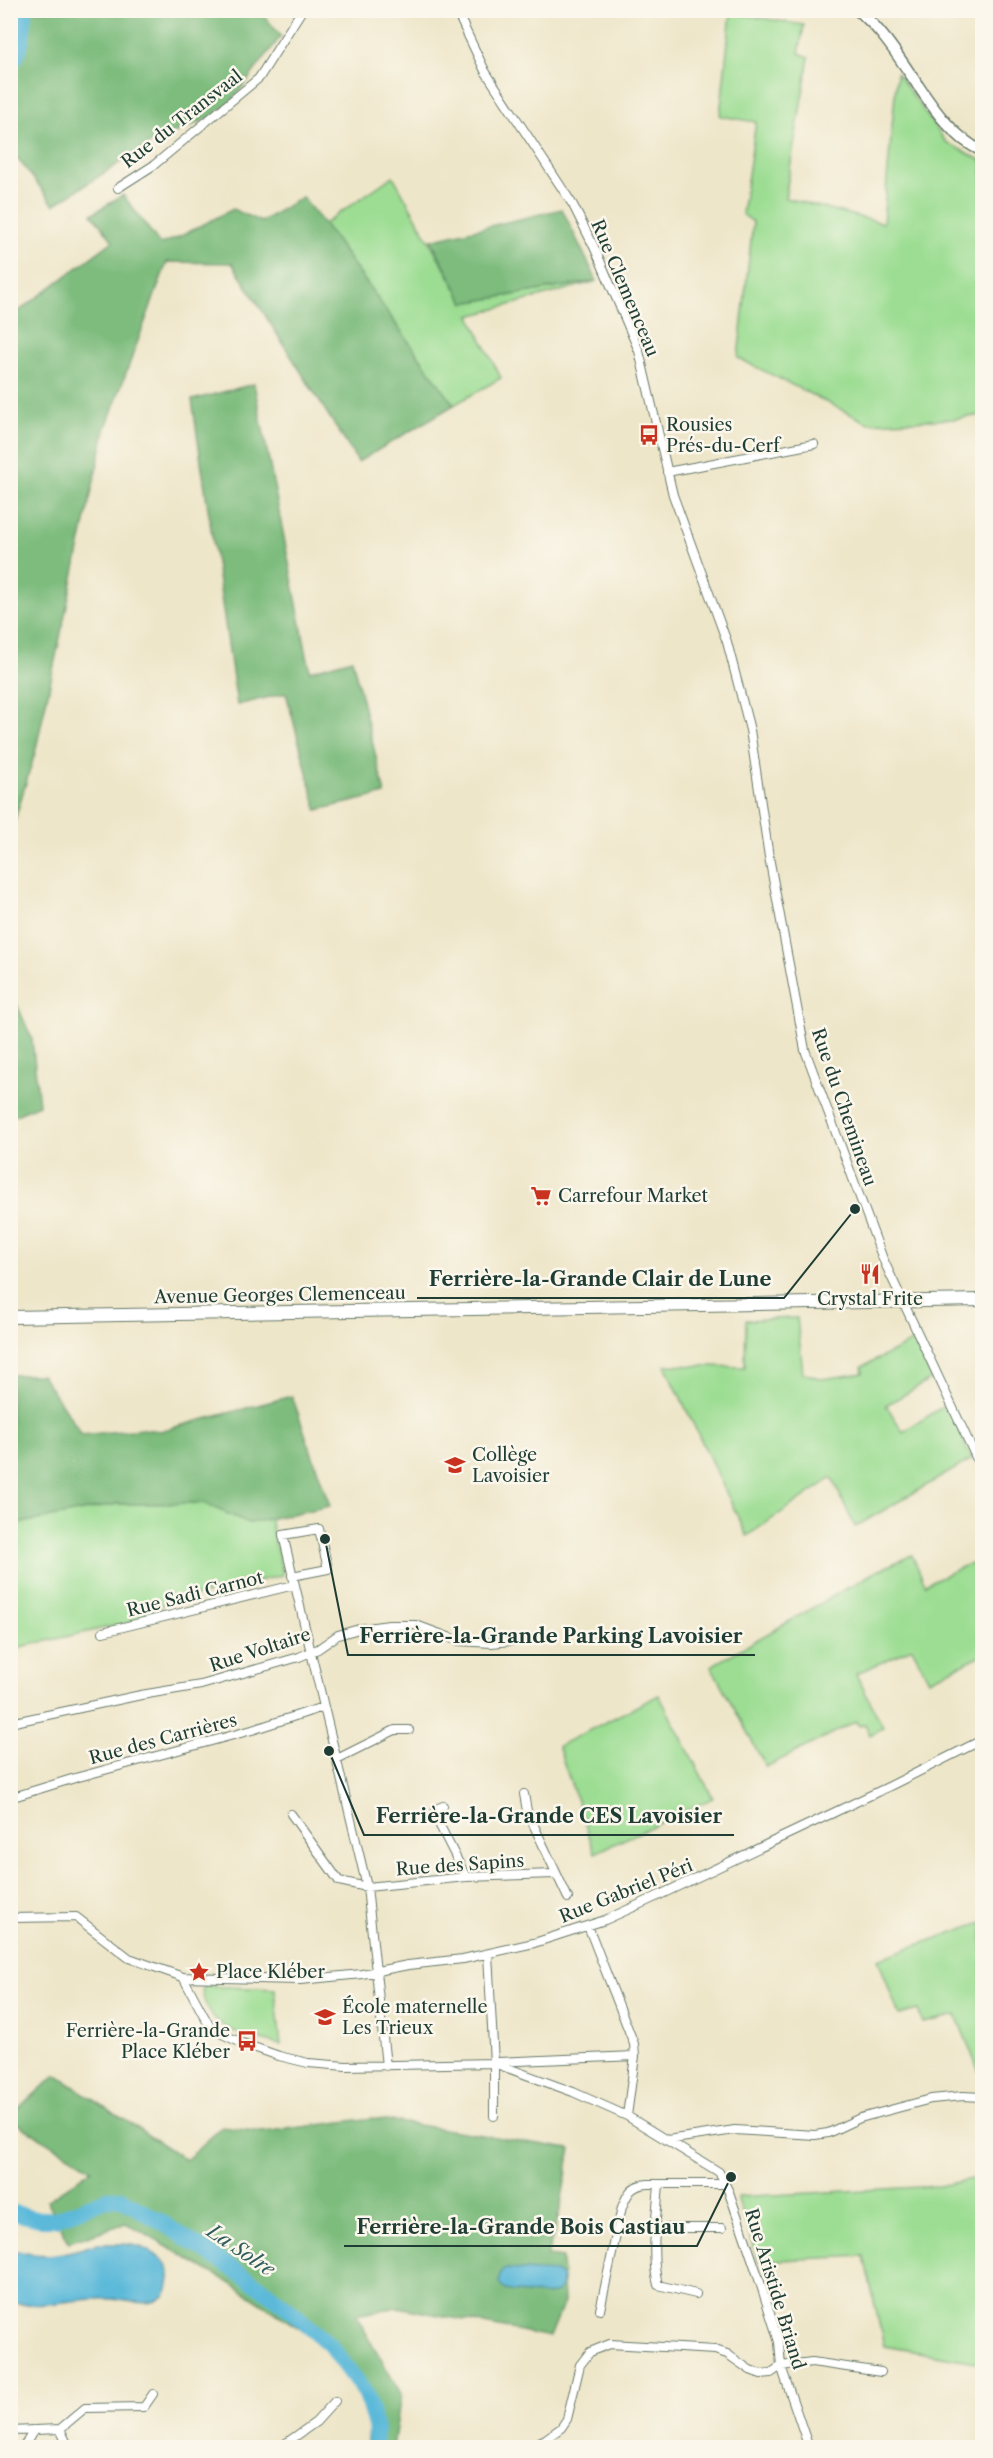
<svg xmlns="http://www.w3.org/2000/svg" width="993" height="2458" font-family="'Libre Caslon Text',serif">
<style>
.green{fill:#9cdd93;stroke:#5e8d64;stroke-width:1.5}
.forest{fill:#7dbc7d;stroke:#4e7c58;stroke-width:1.5}
.water{fill:#5bb9d9;stroke:#3d7b86;stroke-width:1.5}
.lines{fill:none;stroke-linecap:round;stroke-linejoin:round}
.river{stroke:#5bb9d9;stroke-width:16}
.street-casing{stroke:#677868;stroke-width:10}
.secondary-casing{stroke:#677868;stroke-width:13}
.primary-casing{stroke:#677868;stroke-width:14}
.street{stroke:#fff;stroke-width:8}
.secondary{stroke:#fff;stroke-width:10}
.primary{stroke:#fff;stroke-width:12}
.labels{text-anchor:middle;stroke-width:5;stroke-linejoin:round;paint-order:stroke}
.street-label{font-size:18px;fill:#1f3d34;stroke:#fbf7ec}
.poi-label{font-size:18px;fill:#1f3d34;stroke:#fbf7ec;text-anchor:start}
.water-label{font-size:20px;font-style:italic;fill:#2e5c5d;stroke:#fbf7ec}
.leader{fill:none;stroke:#1f3d34;stroke-width:2}
.callout-dot{fill:#1f3d34;stroke:#fbf7ec;stroke-width:2}
.callout-label{font-size:20px;text-anchor:middle;font-weight:bold;fill:#1f3d34;stroke:#fbf7ec;stroke-width:5;stroke-linejoin:round;paint-order:stroke}
</style>
<rect width="100%" height="100%" fill="#fbf7ec"/>
<filter id="ink" filterUnits="userSpaceOnUse"><feTurbulence type="fractalNoise" baseFrequency=".0167" numOctaves="2"/><feDisplacementMap in="SourceGraphic" scale="12" xChannelSelector="R" yChannelSelector="G"/><feConvolveMatrix kernelMatrix="1 2 1 2 8 2 1 2 1" color-interpolation-filters="sRGB"/></filter>
<filter id="wash" filterUnits="userSpaceOnUse"><feTurbulence type="fractalNoise" baseFrequency=".008" numOctaves="4" result="noise"/><feDisplacementMap in="SourceGraphic" scale="24" xChannelSelector="R" yChannelSelector="G"/><feGaussianBlur stdDeviation="1.35" result="paint"/><feColorMatrix in="noise" values="0 0 0 0 0 0 0 0 0 0 0 0 0 0 0 0 0 1.4 0 .05"/><feComposite in="paint" operator="in"/></filter>
<g filter="url(#wash)">
<rect width="100%" height="100%" fill="#eee6c9"/>
<path class="green" d="M731 13 804 25 799 53 809 57 785 198 883 223 897 73 946 142 982 161V415L953 419 868 423 738 358 753 222 742 214 756 122 720 116Z
M393 176 464 303 597 281 470 316 501 378 454 405 324 224Z
M797 1318 803 1373 822 1379 863 1373 862 1367 914 1341 932 1379 886 1405 903 1432 947 1404 972 1459 855 1527 832 1478 747 1536 665 1365 745 1367 746 1320Z
M204 1503 249 1523 270 1519 283 1575 159 1605 163 1615 11 1649 10 1525 117 1504Z
M912 1555 925 1584 982 1558V1655L929 1680 912 1648 856 1674 883 1727 870 1735 865 1724 859 1726 857 1721 766 1767 711 1666 875 1572Z
M659 1695 713 1798 595 1853 558 1746Z
M982 1922V2079L956 2015 923 2023 918 2010 899 2015 878 1959Z
M205 1986 275 1989 281 2045C248 2036 208 2032 202 1991Z
M982 2177V2363L884 2346 864 2256 759 2261 737 2197 939 2186Z"/>
<path class="forest" d="M11 11H260L281 36 231 102 209 118 154 141 54 205 11 150Z
M123 195 160 244 175 239 233 209 261 222 302 197 324 224 454 405 358 462 232 263 167 262 105 430 35 753 11 832V317L113 241 92 214Z
M562 209 597 281 464 303 431 240Z
M254 384 310 671 352 659 385 794 317 810 286 693 237 705 192 400Z
M11 991 32 1039 39 1105 11 1117Z
M11 1375H42L82 1435 143 1429 160 1431 292 1396 330 1506 249 1523 203 1503 117 1504 11 1525Z
M56 2075 186 2160 222 2127 263 2132 373 2118 571 2149 559 2214 547 2256 562 2258 564 2302 550 2337 398 2307 356 2315 401 2394 393 2447H367L369 2430 354 2376 305 2332 230 2283 126 2223 69 2242 47 2201 92 2169 11 2120V2115Z"/>
<path class="water" d="M97 2244C123 2244 140 2241 161 2259 168 2265 171 2271 170 2279 169 2286 168 2295 160 2299 147 2307 125 2300 111 2299 75 2296 49 2310 11 2302V2249C45 2260 64 2254 97 2244Z
M507 2269 555 2272 562 2277C565 2300 541 2295 527 2293 520 2292 509 2293 503 2288 497 2284 499 2277 502 2271Z"/>
<g class="lines">
<path class="river" d="M10 65C23 51 23 28 25 10
M10 2212 40 2219H55L107 2199 120 2198 161 2222 259 2286 284 2305 330 2345 366 2394 376 2429 375 2448"/>
</g>
</g>
<g filter="url(#ink)">
<g class="lines">
<g class="street-casing">
<path id="street" d="M456 10 485 71 573 205 595 249 639 351 673 495 727 642 750 730 769 857 805 1050 883 1259 982 1470
M118 188 154 165 259 78 302 10
M667 472 814 444
M292 1576 328 1569 319 1529 283 1535 367 1887 386 2066
M103 1632 294 1585
M10 1723 141 1695 201 1685 299 1657 318 1649 338 1635 359 1629 389 1625H416L459 1641 492 1643 553 1636
M337 1759 395 1730H409
M524 1794 527 1811 568 1898
M10 1798 75 1778 252 1730 323 1707
M443 1806 436 1809 435 1816 466 1877
M291 1814 339 1881 367 1887 466 1877 555 1874
M10 1918 76 1917 129 1958 183 1977 211 2029 242 2043 279 2056 308 2063 346 2066 494 2063 573 2092 627 2116 719 2172 729 2192 757 2273 779 2342 781 2366 809 2448
M588 1926 634 2044 635 2056 627 2116
M488 1954 494 2063V2116
M183 1977 300 1980 362 1974 408 1965 463 1959 534 1943 605 1920 647 1901 890 1786 982 1740
M498 2062 635 2056
M667 2140 735 2130 815 2135 828 2133 860 2118 931 2099 963 2096 982 2097
M659 2184C657 2216 650 2253 658 2285L696 2294
M656 2228H722
M600 2310 622 2207C628 2192 632 2185 648 2184H725
M60 2429 69 2448
M10 2431 60 2429 85 2408 144 2407 153 2394
M23 2448 34 2430
M279 2448 316 2422 335 2401
M524 2448 544 2440 561 2428 567 2419 580 2365 590 2352 610 2344 715 2350 727 2354 750 2370 761 2374 771 2373 781 2366 812 2362 881 2372"/>
</g>
<g class="secondary-casing">
<path id="secondary" d="M857 10C904 45 930 128 982 151"/>
</g>
<g class="primary-casing">
<path id="primary" d="M10 1317 982 1300"/>
</g>
<use href="#street" class="street"/>
<use href="#secondary" class="secondary"/>
<use href="#primary" class="primary"/>
</g>
</g>
<defs>
<g id="bus-bare" transform="scale(1.62)"><path d="M-5-6H5V4H4V6H2V4H-2V6H-4V4H-5ZM-3.5-4V0h7V-4ZM-3.5 1.2v1.5H-2V1.2ZM2 1.2v1.5H3.5V1.2Z" fill="#c8321e" stroke="#fbf7ec" stroke-width="2.5" paint-order="stroke"/></g>
<g id="supermarket-bare" transform="scale(1.62)"><path d="M-6-5.5h2.5l.6 2H6L4.5 2H-2.5L-4.4-4H-6ZM-1.5 3.2a1.3 1.3 0 1 0 .1 0ZM3 3.2a1.3 1.3 0 1 0 .1 0Z" fill="#c8321e" stroke="#fbf7ec" stroke-width="2.5" paint-order="stroke"/></g>
<g id="restaurant-bare" transform="scale(1.62)"><path d="M-5-6h1v4h1v-4h1v4h1v-4h1v5L-1.5 .5V6h-2V.5L-5-1ZM5-6V6H3V1.5H1.5Q1.5-4 5-6Z" fill="#c8321e" stroke="#fbf7ec" stroke-width="2.5" paint-order="stroke"/></g>
<g id="school-bare" transform="scale(1.62)"><path d="M0-5L7-2L0 1L-7-2ZM-4 1L0 2.5L4 1V4Q0 6-4 4Z" fill="#c8321e" stroke="#fbf7ec" stroke-width="2.5" paint-order="stroke"/></g>
<g id="sight-bare" transform="scale(1.62)"><path d="M0-6L1.8-2.2L6-1.7L2.9 1.2L3.7 5.4L0 3.3L-3.7 5.4L-2.9 1.2L-6-1.7L-1.8-2.2Z" fill="#c8321e" stroke="#fbf7ec" stroke-width="2.5" paint-order="stroke"/></g>
</defs>
<g fill-rule="evenodd">
<use href="#bus-bare" x="649" y="435"/>
<use href="#supermarket-bare" x="541" y="1196"/>
<use href="#restaurant-bare" x="870" y="1274"/>
<use href="#school-bare" x="455" y="1465"/>
<use href="#sight-bare" x="199" y="1972"/>
<use href="#school-bare" x="325" y="2017"/>
<use href="#bus-bare" x="247" y="2041"/>
</g>
<g class="labels">
<g class="street-label">
<text transform="translate(182 119) rotate(-38)" y="6">Rue du Transvaal</text>
<text transform="translate(625 288) rotate(67)" y="6">Rue Clemenceau</text>
<text transform="translate(844 1107) rotate(71)" y="6">Rue du Chemineau</text>
<text transform="translate(280 1295) rotate(-1)" y="6">Avenue Georges Clemenceau</text>
<text transform="translate(195 1594) rotate(-14)" y="6">Rue Sadi Carnot</text>
<text transform="translate(260 1650) rotate(-18)" y="6">Rue Voltaire</text>
<text transform="translate(163 1739) rotate(-15)" y="6">Rue des Carrières</text>
<text transform="translate(460 1865) rotate(-4)" y="6">Rue des Sapins</text>
<text transform="translate(626 1891) rotate(-22)" y="6">Rue Gabriel Péri</text>
<text transform="translate(775 2289) rotate(73)" y="6">Rue Aristide Briand</text>
</g>
<g class="poi-label">
<text x="666" y="431">Rousies<tspan x="666" dy="21">Prés-du-Cerf</tspan></text>
<text x="558" y="1202">Carrefour Market</text>
<text x="870" y="1305" text-anchor="middle">Crystal Frite</text>
<text x="472" y="1461">Collège<tspan x="472" dy="21">Lavoisier</tspan></text>
<text x="216" y="1978">Place Kléber</text>
<text x="342" y="2013">École maternelle<tspan x="342" dy="21">Les Trieux</tspan></text>
<text x="230" y="2037" text-anchor="end">Ferrière-la-Grande<tspan x="230" dy="21">Place Kléber</tspan></text>
</g>
<g class="water-label">
<text transform="translate(241 2250) rotate(34)" y="7">La Solre</text>
</g>
</g>
<path class="leader" d="M855 1209L784 1298H417M325 1539L348 1655H755M329 1751L364 1835H734M731 2177L697 2246H344"/>
<g class="callout-dot">
<circle cx="855" cy="1209" r="6"/>
<circle cx="325" cy="1539" r="6"/>
<circle cx="329" cy="1751" r="6"/>
<circle cx="731" cy="2177" r="6"/>
</g>
<g class="callout-label">
<text x="600" y="1286">Ferrière-la-Grande Clair de Lune</text>
<text x="551" y="1643">Ferrière-la-Grande Parking Lavoisier</text>
<text x="549" y="1823">Ferrière-la-Grande CES Lavoisier</text>
<text x="521" y="2234">Ferrière-la-Grande Bois Castiau</text>
</g>
<rect width="993" height="2458" fill="none" stroke="#fbf7ec" stroke-width="36"/>
</svg>
